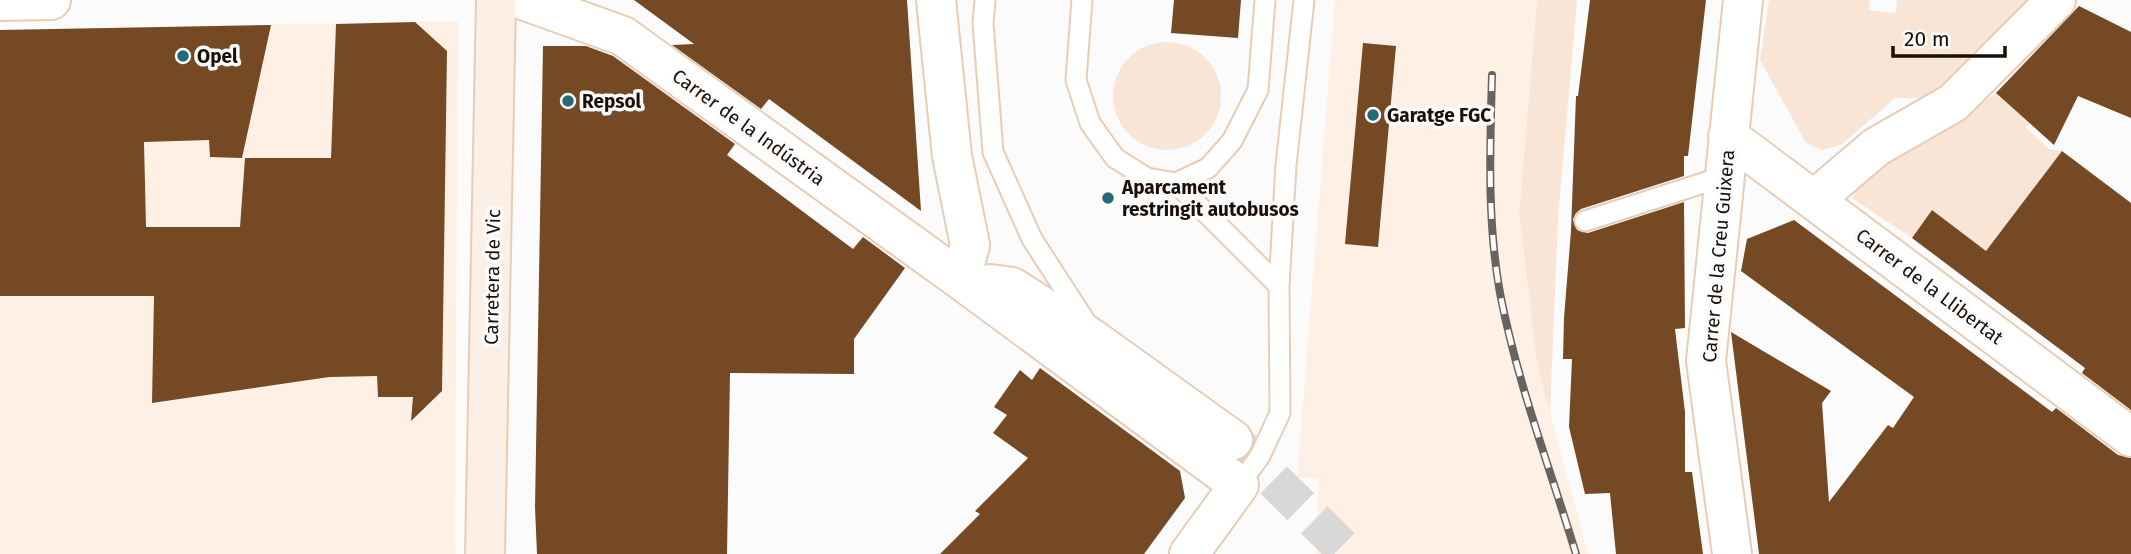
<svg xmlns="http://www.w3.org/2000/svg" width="2131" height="554" font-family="'Fira Sans',sans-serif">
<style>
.built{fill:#fff0e5}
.green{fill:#f9e5d6}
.building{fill:#744923}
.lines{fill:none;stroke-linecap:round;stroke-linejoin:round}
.minor-tunnel{stroke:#d9d8d7;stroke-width:38;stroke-dasharray:38 19;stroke-linecap:butt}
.service-casing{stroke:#e9ccb5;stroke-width:23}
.minor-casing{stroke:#e9ccb5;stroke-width:42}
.tertiary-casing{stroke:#e9ccb5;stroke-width:42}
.secondary-casing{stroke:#e9ccb5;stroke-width:42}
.service{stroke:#fff;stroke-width:19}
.minor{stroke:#fff;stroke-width:38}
.tertiary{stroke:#fff;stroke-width:38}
.secondary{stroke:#fbefe6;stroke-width:38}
.rail-casing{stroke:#69625d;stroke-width:8}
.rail{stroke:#fbfbfb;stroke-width:5;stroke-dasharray:16;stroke-linecap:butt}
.poi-dot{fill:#236c77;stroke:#fbfbfb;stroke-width:2.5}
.labels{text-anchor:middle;stroke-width:7;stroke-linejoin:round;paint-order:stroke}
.poi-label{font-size:19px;font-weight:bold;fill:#1a1008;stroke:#fbfbfb;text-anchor:start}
.street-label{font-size:19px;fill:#1a1008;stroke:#fbfbfb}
</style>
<rect width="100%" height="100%" fill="#fbfbfb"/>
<path class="built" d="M1335 0H1537L1519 214 1537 363 1588 554H1316L1319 477 1297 478Z
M458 21 455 554H0V30Z"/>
<path class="green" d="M1537 0H1577L1558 219 1550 413 1537 363 1519 214Z
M1769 0H1870L1869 10 1896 13 1897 0H2028L1930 98H1895L1841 145 1822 150 1806 143 1760 60Z
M1113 96a54 54 0 1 1 108 0a54 54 0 1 1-108 0Z
M1996 93 2030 123 2025 127 2049 149 2062 151 1986 251 1932 210 1912 238 1853 199 1856 182Z"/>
<path class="building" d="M634 0H907L921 211 769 99 761 109 672 45 694 44Z
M1174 0H1241L1238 38 1171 33Z
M1590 0H1706L1688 156H1684V176L1581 209 1576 213 1573 219 1577 230 1588 233 1684 202 1685 328 1675 329 1685 412V472H1692L1703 554H1616L1610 493 1585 494 1569 427 1572 359H1563L1564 318 1571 231 1576 96H1578Z
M2079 6 2131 32V118L2078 96 2054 145 1996 93Z
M415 22 447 51 442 391 411 421 413 397H378L377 376 329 377 152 403 154 296H0V30L271 25 242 158 210 157 209 140 144 142 146 227H240L245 158H331L336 24Z
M1363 43 1396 46 1378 247 1345 244Z
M543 46H586L613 56 735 144 727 155 853 249 863 237 905 268 854 339V374L730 373 727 554H537L535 507Z
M2062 151 2131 203V410L2082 373 2085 368 1912 238 1932 210 1986 251Z
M1794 220 2052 412 2056 408 2118 455 2131 458V554H1759L1731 332 1831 391 1822 403 1829 502 1888 425 1893 428 1914 397 1741 271 1747 239Z
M1040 368 1180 471 1185 498 1144 554H940L980 514 975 511 1028 458 993 433 1007 415 994 407 1020 370 1032 380Z"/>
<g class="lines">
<path class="minor-tunnel" d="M1233 440 1349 554"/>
<g class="service-casing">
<path id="service" d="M985 0 983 23 993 152 1032 239 1085 321
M1082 0 1076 80 1090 123 1115 158 1147 178 1176 183 1208 168 1232 141 1258 90 1265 0
M1176 183 1279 286
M1585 221 1725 176
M1239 485 1260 456 1280 413 1279 286 1286 165 1304 0"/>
</g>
<g class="minor-casing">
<path id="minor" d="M523 0 623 36 961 280 1239 485 1189 554
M936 0 952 156 970 245 961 280
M1728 136 2131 437
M1815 199 1876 147 1953 103 2056 0
M991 284 1012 287 1094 340 1233 440
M1732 554 1706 361 1743 0"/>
</g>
<g class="tertiary-casing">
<path id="tertiary" d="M0 1 51 0"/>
</g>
<g class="secondary-casing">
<path id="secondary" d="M485 554 496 0"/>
</g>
<use href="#service" class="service"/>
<use href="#minor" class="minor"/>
<use href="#tertiary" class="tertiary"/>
<use href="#secondary" class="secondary"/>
<g class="rail-casing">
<path id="rail" d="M1492 75C1490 148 1487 221 1500 293 1517 382 1550 468 1576 554"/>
</g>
<use href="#rail" class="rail"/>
</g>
<g class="poi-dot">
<circle cx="183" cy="56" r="7"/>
<circle cx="568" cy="101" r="7"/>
<circle cx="1373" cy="115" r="7"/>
<circle cx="1108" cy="198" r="7"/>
</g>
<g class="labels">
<g class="poi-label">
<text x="197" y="63">Opel</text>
<text x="582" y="108">Repsol</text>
<text x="1387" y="122">Garatge FGC</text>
<text x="1122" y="194">Aparcament<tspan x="1122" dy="22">restringit autobusos</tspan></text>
</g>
<g class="street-label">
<text transform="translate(749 127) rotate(36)" y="7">Carrer de la Indústria</text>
<text transform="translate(1718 256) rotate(-85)" y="7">Carrer de la Creu Guixera</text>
<text transform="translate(492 277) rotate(-89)" y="7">Carretera de Vic</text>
<text transform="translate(1930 286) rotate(37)" y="7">Carrer de la Llibertat</text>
</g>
</g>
<path d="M1893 46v10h112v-10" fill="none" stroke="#1a1008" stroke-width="3.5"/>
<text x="1904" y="46" font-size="21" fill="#1a1008" stroke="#fbfbfb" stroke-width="5" paint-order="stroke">20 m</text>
</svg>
